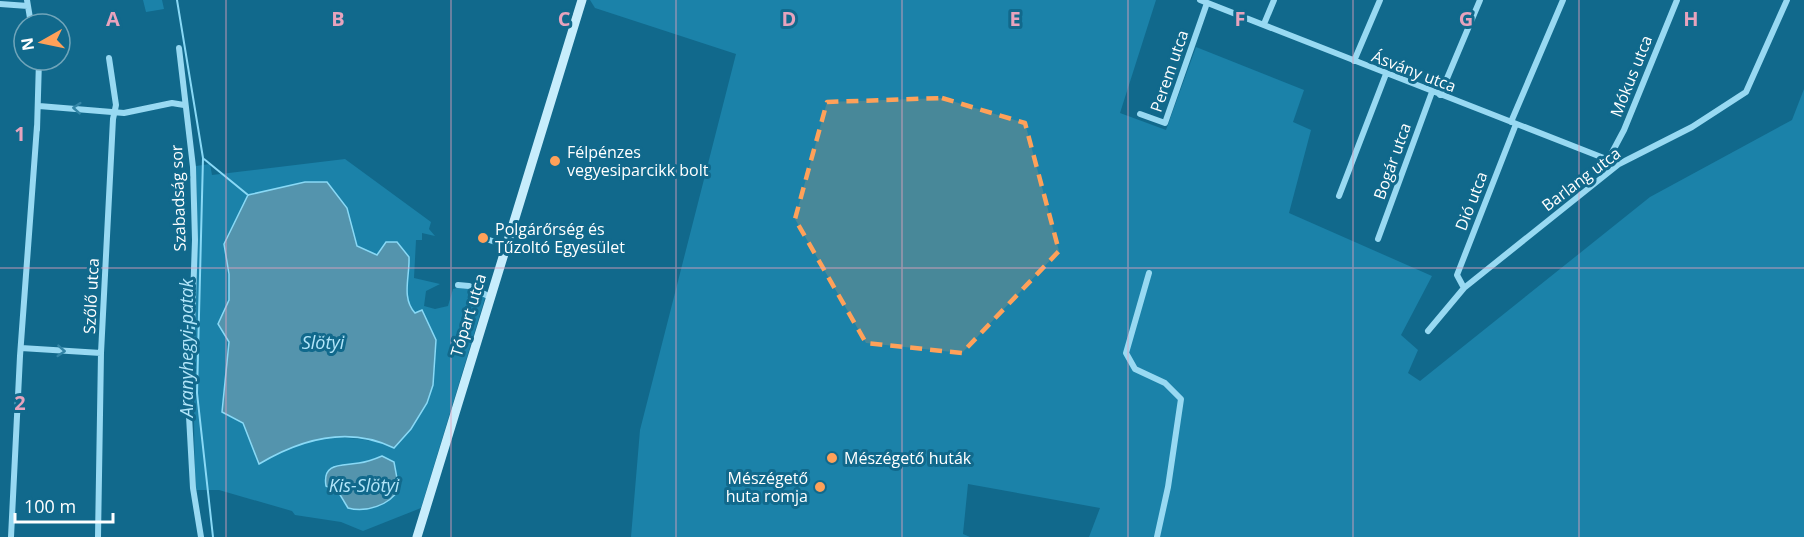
<svg xmlns="http://www.w3.org/2000/svg" width="1804" height="537" font-family="'Open Sans',sans-serif">
<style>
.green{fill:#1b82a9;fill-rule:evenodd}
.water{fill:#5494ad;stroke:#89d9f6;stroke-width:1.5}
.lines{fill:none;stroke-linecap:round;stroke-linejoin:round}
.stream{stroke:#89d9f6;stroke-width:2}
.street{stroke:#98d9f2;stroke-width:6}
.secondary{stroke:#c7edfc;stroke-width:9}
.oneway{stroke:#3385a6}
.marked{fill:#ffa159;fill-opacity:0.2;stroke:#ffa159;stroke-width:4.5;stroke-dasharray:12 8;stroke-linejoin:round}
.grid{fill:none;stroke:#e7a3bd;stroke-width:1.5;stroke-opacity:0.55}
.poi-dot{fill:#ffa159;stroke:#11698c;stroke-width:2}
.labels{text-anchor:middle;stroke-width:6;stroke-linejoin:round;paint-order:stroke}
.street-label{font-size:16px;fill:#fff;stroke:#11698c}
.poi-label{font-size:16px;fill:#fff;stroke:#11698c;text-anchor:start}
.water-label{font-size:18px;font-style:italic;fill:#b2e6fa;stroke:#11698c}
.grid-label{font-size:20px;text-anchor:middle;font-weight:bold;fill:#e7a3bd;stroke:#11698c;stroke-width:6;stroke-linejoin:round;paint-order:stroke}
</style>
<rect width="100%" height="100%" fill="#11698c"/>
<path class="green" d="M143 0H162L164 9 146 12Z
M590 0H1156L1120 113 1166 130 1196 47 1304 90 1293 122 1311 130 1289 213 1432 276 1401 335 1418 350 1408 373 1420 381 1650 197 1792 120 1804 89V537H1089L1100 508 968 484 963 534 970 537H631L640 430 736 54 595 8Z
M345 159 431 222 429 229 435 236 422 233V240H416L414 278 440 284 426 291 424 306 435 309 448 306 453 289 468 285V297L480 294 485 298 421 508 363 531 341 522 295 515 292 511 219 490H196C190 382 200 274 196 166L210 164 212 175ZM305 182 347 208 356 246 409 269C407 285 404 301 415 313L422 310 436 340 433 385 427 403 386 444C335 432 304 437 259 464L243 423 222 411 229 341 218 324 229 300V274L224 244 248 195ZM382 456 343 502 339 493 326 486 358 464Z"/>
<path class="water" d="M305 182H327L347 208 357 246 377 255 386 242H397L409 257C410 276 401 298 415 313L422 310 436 340 433 385 427 403 411 429 394 448C349 426 301 439 259 464L243 423 222 412 229 342 218 324 229 300V274L224 244 248 195Z
M382 456 394 462 399 489C390 505 366 513 348 508L339 493 326 486C322 462 342 466 359 463 367 462 375 459 382 456Z"/>
<g class="lines">
<path class="stream" d="M177 0 203 158 197 393 213 537
M204 159 248 195"/>
<path class="street" d="M27 0 31 24
M1200 0 1619 164
M0 4 28 6
M1264 24 1274 0
M179 48 193 167 195 240 189 416 193 488 201 537
M1354 61 1380 0
M1440 95 1480 0
M39 106 124 113 172 103 184 105
M1140 114 1165 123 1207 3
M1511 122 1563 0
M37 130 39 60
M1608 160 1624 130 1677 0
M1339 196 1386 74
M486 239 505 245
M1378 239 1432 92
M1149 273 1126 353 1135 369 1165 383 1181 399 1168 487 1157 537
M458 285 469 286 490 297
M1464 288 1457 275 1516 124
M1428 331 1464 288 1619 164 1692 127 1746 92 1787 0
M21 348 101 353
M11 537 20 356 37 126
M98 537 101 353 113 119 116 105 109 58"/>
<path class="secondary" d="M417 537 582 0"/>
</g>
<defs><path id="oneway-chevron" d="M-2-3.5L2.5 0L-2 3.5" fill="none" stroke-width="1.6" stroke-linecap="round" stroke-linejoin="round" transform="scale(1.5)"/></defs>
<g class="oneway">
<use href="#oneway-chevron" transform="translate(77 108) rotate(-176)"/>
<use href="#oneway-chevron" transform="translate(61 351) rotate(4)"/>
</g>
<path class="marked" d="M942 98 1025 123 1059 251 962 353 866 343 795 219 827 102Z"/>
<path class="grid" d="M226 0V537M451 0V537M676 0V537M902 0V537M1128 0V537M1353 0V537M1579 0V537M0 268H1804"/>
<g class="poi-dot">
<circle cx="555" cy="161" r="6"/>
<circle cx="483" cy="238" r="6"/>
<circle cx="832" cy="458" r="6"/>
<circle cx="820" cy="487" r="6"/>
</g>
<g class="labels">
<g class="street-label">
<text transform="translate(1169 71) rotate(-71)" y="6">Perem utca</text>
<text transform="translate(1414 71) rotate(21)" y="6">Ásvány utca</text>
<text transform="translate(1631 76) rotate(-68)" y="6">Mókus utca</text>
<text transform="translate(1392 161) rotate(-70)" y="6">Bogár utca</text>
<text transform="translate(1581 179) rotate(-37)" y="6">Barlang utca</text>
<text transform="translate(178 198) rotate(-92)" y="6">Szabadság sor</text>
<text transform="translate(1471 201) rotate(-69)" y="6">Dió utca</text>
<text transform="translate(91 296) rotate(-87)" y="6">Szőlő utca</text>
<text transform="translate(468 315) rotate(-73)" y="6">Tópart utca</text>
</g>
<g class="poi-label">
<text x="567" y="158">Félpénzes<tspan x="567" dy="18">vegyesiparcikk bolt</tspan></text>
<text x="495" y="235">Polgárőrség és<tspan x="495" dy="18">Tűzoltó Egyesület</tspan></text>
<text x="844" y="464">Mészégető huták</text>
<text x="808" y="484" text-anchor="end">Mészégető<tspan x="808" dy="18">huta romja</tspan></text>
</g>
<g class="water-label">
<text x="323" y="349">Slötyi</text>
<text transform="translate(187 348) rotate(-90)" y="6">Aranyhegyi-patak</text>
<text x="364" y="492">Kis-Slötyi</text>
</g>
</g>
<g class="grid-label">
<text x="113" y="26">A</text>
<text x="338" y="26">B</text>
<text x="564" y="26">C</text>
<text x="789" y="26">D</text>
<text x="1015" y="26">E</text>
<text x="1240" y="26">F</text>
<text x="1466" y="26">G</text>
<text x="1691" y="26">H</text>
<text x="20" y="141">1</text>
<text x="20" y="410">2</text>
</g>
<g transform="translate(42 42) rotate(261)"><circle r="28" fill="#11698c" stroke="#70a5ba" stroke-width="1.5"/>
<path d="M0-4.5L10 22L0 15L-10 22Z" fill="#ffa159"/>
<text y="-9" font-size="16" font-weight="bold" text-anchor="middle" fill="#ffffff">N</text>
</g>
<path d="M15 513v9h98v-9" fill="none" stroke="#ffffff" stroke-width="3"/>
<text x="24" y="513" font-size="18" fill="#ffffff" stroke="#11698c" stroke-width="4.5" paint-order="stroke">100 m</text>
</svg>
